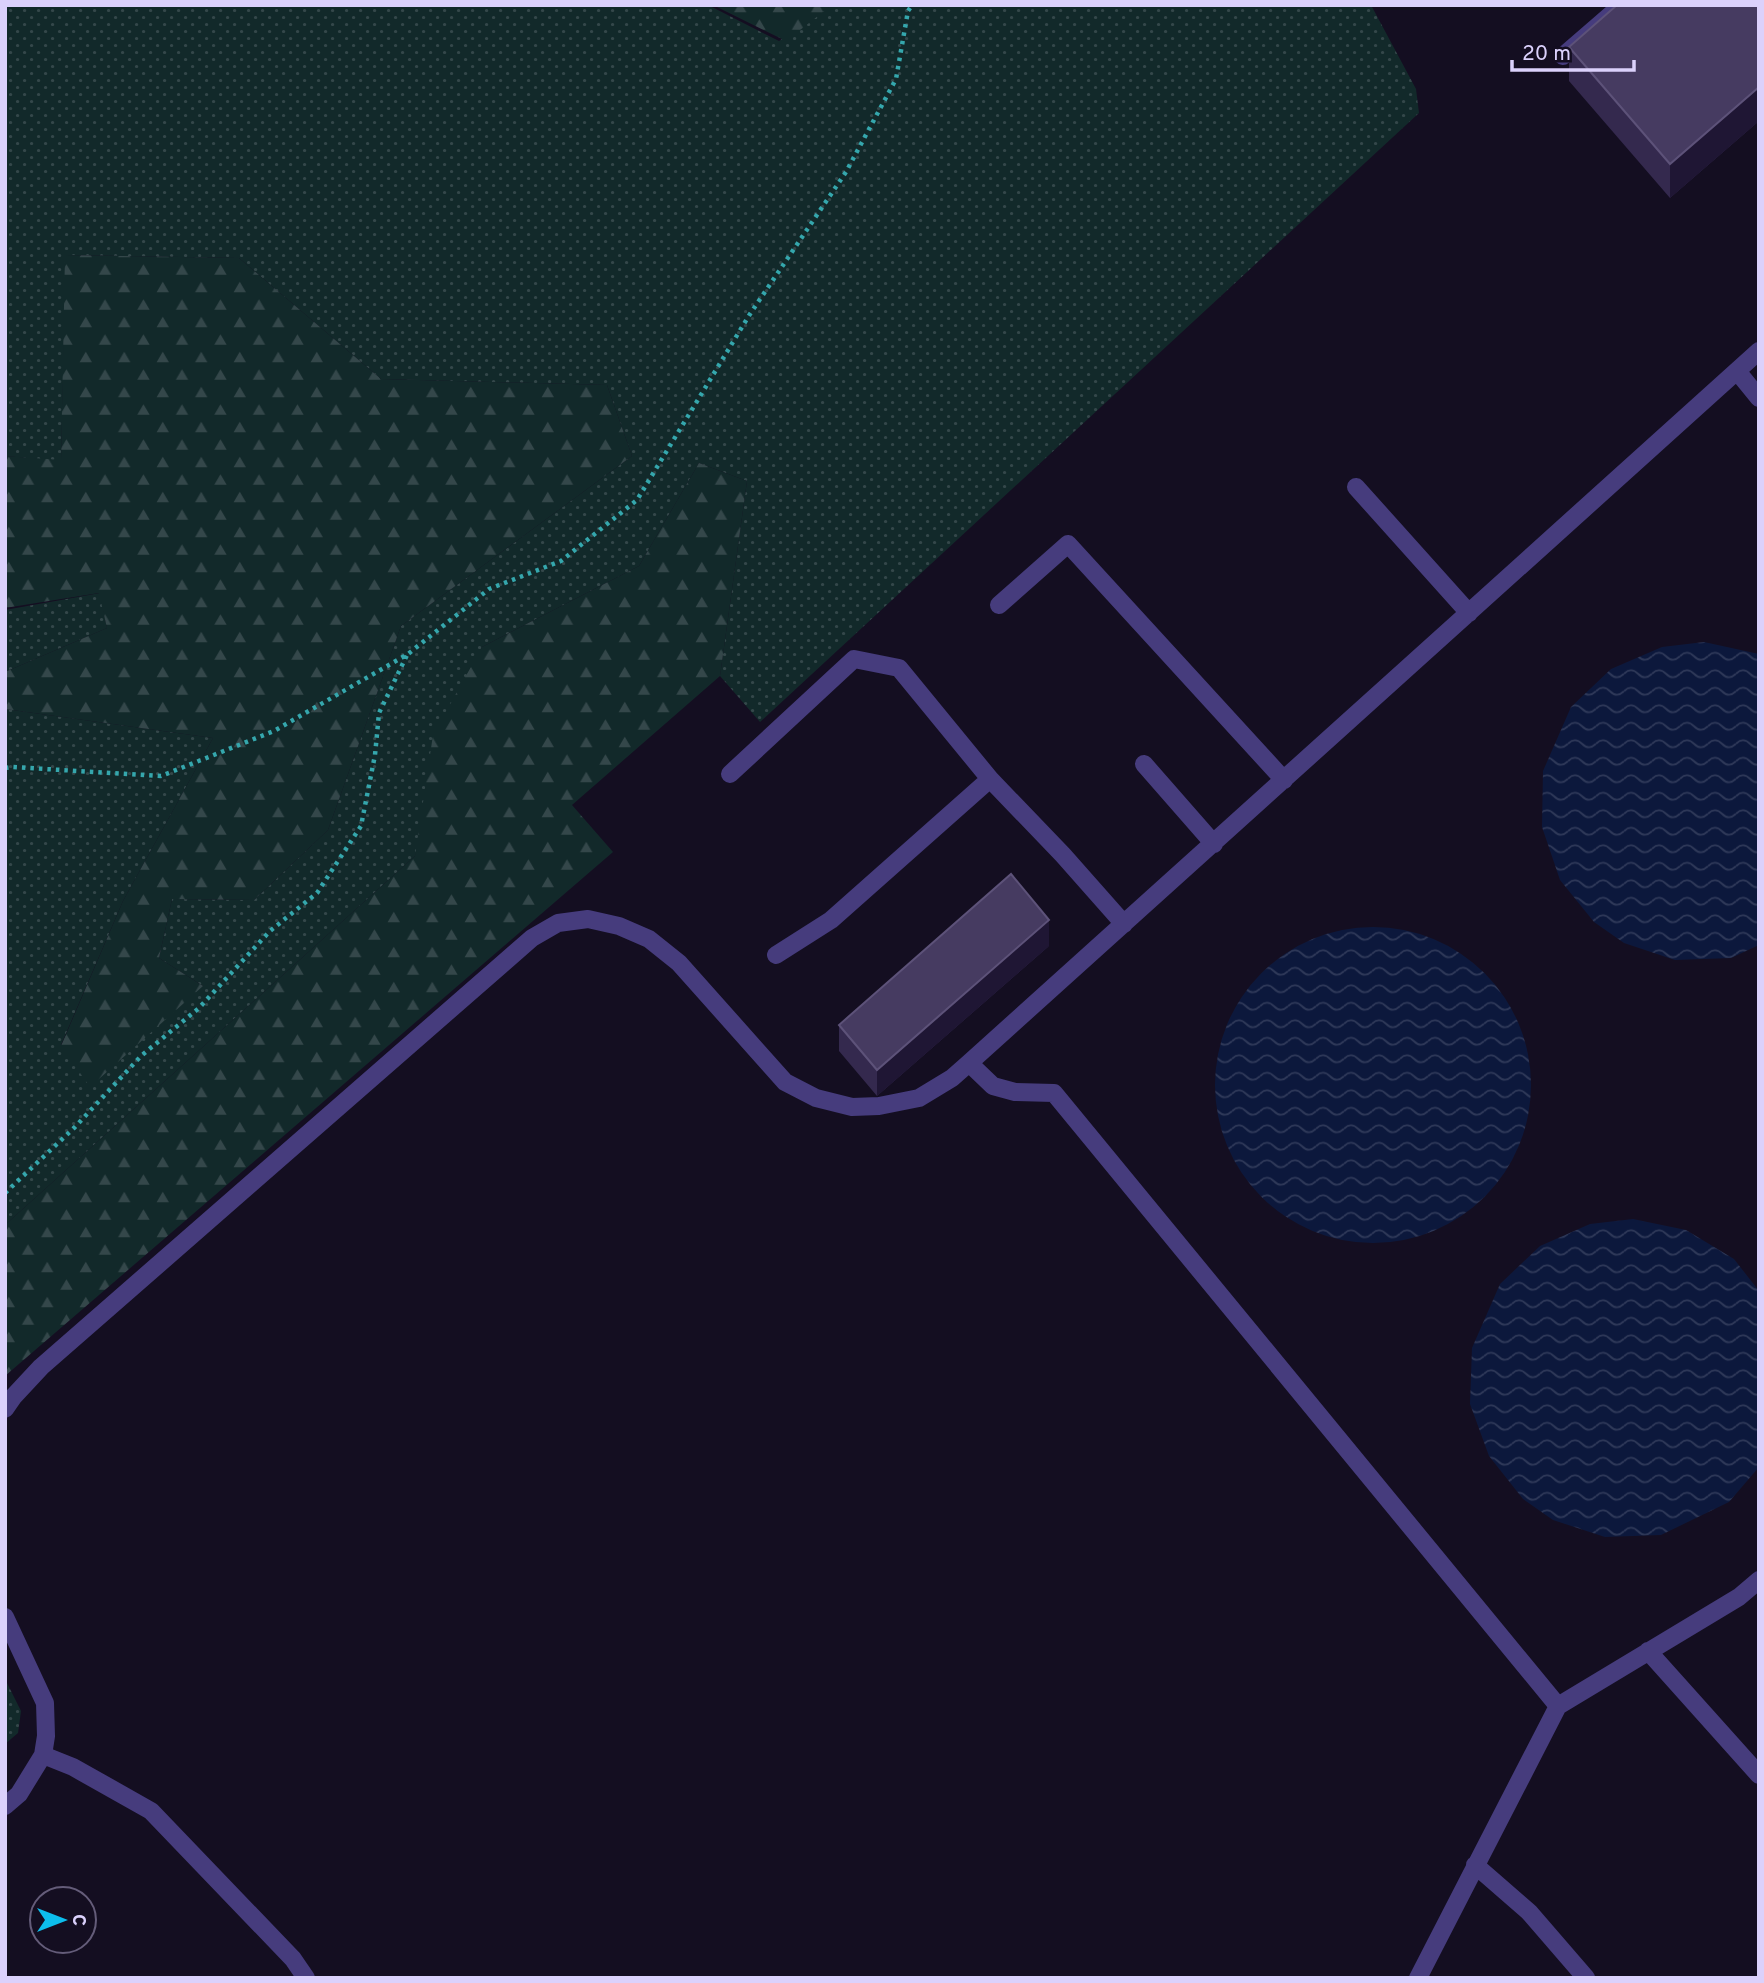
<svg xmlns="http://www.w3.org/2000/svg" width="1764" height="1983" font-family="Overpass,sans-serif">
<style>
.grass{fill:url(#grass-dots)}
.forest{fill:url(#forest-firs)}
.water{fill:url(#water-waves)}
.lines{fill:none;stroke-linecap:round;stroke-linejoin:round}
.path{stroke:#35a7ad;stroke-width:4.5;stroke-dasharray:3.5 5;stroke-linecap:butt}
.lane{stroke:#463c7d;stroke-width:18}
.wall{fill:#34294e}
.shaded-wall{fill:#1f1634}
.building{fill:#463b61;stroke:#5d5279;stroke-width:2}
</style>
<defs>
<pattern id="grass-dots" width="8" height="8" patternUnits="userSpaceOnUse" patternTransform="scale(1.75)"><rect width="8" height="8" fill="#12292a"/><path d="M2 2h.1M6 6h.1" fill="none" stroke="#34474a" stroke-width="1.8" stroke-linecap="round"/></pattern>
<pattern id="forest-firs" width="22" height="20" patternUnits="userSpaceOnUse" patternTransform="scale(1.75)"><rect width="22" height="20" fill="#12292a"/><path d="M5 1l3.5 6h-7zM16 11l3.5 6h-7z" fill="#34474a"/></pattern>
<pattern id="water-waves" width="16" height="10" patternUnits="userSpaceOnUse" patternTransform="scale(1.75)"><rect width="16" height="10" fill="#0c183c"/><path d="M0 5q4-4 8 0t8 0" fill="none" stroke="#2f3959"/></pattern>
</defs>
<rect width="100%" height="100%" fill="#140e21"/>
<path class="grass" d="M5 5H708L779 41 832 5H1371L1416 89 1419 113 760 722 720 676 747 481 699 463 639 566 482 647 415 856 5 1225V709L213 738 123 901 61 1045 203 986 159 958 172 899 254 900 328 830 401 626 632 456 607 385 381 379 239 258 66 255 61 461 5 456Z
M100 593 107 628 5 672V610Z
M5 1679 21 1711 18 1733 5 1744Z"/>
<path class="forest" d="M713 5H832L786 41Z
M65 255 239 258 381 379 607 385 632 456 401 626 328 830 254 900 172 899 159 958 203 986 90 1087 61 1046 123 901 213 738 5 709V672L107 628 99 593 5 608V456L61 460Z
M699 463 747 481 720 676 572 805 613 852 5 1376V1225L415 856 433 735 482 647 639 566Z"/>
<path class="water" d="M1704 642 1759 654V945L1731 958 1675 960 1624 943 1594 922 1560 880 1542 827 1543 771 1571 707 1611 669 1662 647Z
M1215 1085a158 158 0 1 1 316 0a158 158 0 1 1-316 0Z
M1633 1219 1686 1230 1734 1259 1759 1291V1467L1729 1502 1661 1535 1605 1537 1553 1520 1523 1499 1489 1456 1470 1404 1472 1348 1500 1284 1540 1246 1590 1224Z"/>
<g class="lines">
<path class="path" d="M5 768 12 767 161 776 274 731 408 654 489 589 561 561 637 500 750 314 846 172 896 79 908 11 912 5
M5 1193 75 1127 141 1056 199 1008 270 931 317 893 361 826 375 755 379 713 407 655"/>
<path class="lane" d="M1563 56 1622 5
M1737 371 1759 398
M1356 487 1469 613
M999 605 1068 544 1284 780
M1144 764 1214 844
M730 774 854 659 899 668 990 779 1063 855 1124 924
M776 955 831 920 990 779
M969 1063 993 1086 1015 1092 1054 1093 1558 1706
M5 1409 14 1396 41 1367 532 938 558 923 588 919 619 926 649 939 679 963 785 1082 816 1098 852 1107 879 1106 919 1098 952 1078 969 1063 1759 351
M5 1617 45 1703 46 1736 43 1755 19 1794 5 1806
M1648 1651 1759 1775
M43 1755 73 1767 151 1811 293 1959 306 1978
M1475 1865 1529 1912 1586 1978
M1418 1978 1558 1706 1739 1597 1759 1580"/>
</g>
<path class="wall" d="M1759 5V121L1670 198 1569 81V47Z
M1049 946 877 1096 839 1051V1025Z"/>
<path class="shaded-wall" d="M1759 87V121L1670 198V164Z
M1049 920V946L877 1096V1070Z"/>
<path class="building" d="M1617 5H1759V87L1670 164 1569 47Z
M1011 874 1049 920 877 1070 839 1025Z"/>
<rect width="1764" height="1983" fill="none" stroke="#dbd1fc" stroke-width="14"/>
<g transform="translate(63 1920) rotate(90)"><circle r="33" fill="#140e21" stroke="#645c79" stroke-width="2"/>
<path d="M0-5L12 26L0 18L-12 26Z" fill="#0dbeec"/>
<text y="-10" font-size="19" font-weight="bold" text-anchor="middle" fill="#dbd1fc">С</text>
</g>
<path d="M1512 60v10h122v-10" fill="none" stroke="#dbd1fc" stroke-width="3.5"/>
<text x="1522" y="60" font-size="21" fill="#dbd1fc" stroke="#140e21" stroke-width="5" paint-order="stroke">20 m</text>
</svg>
